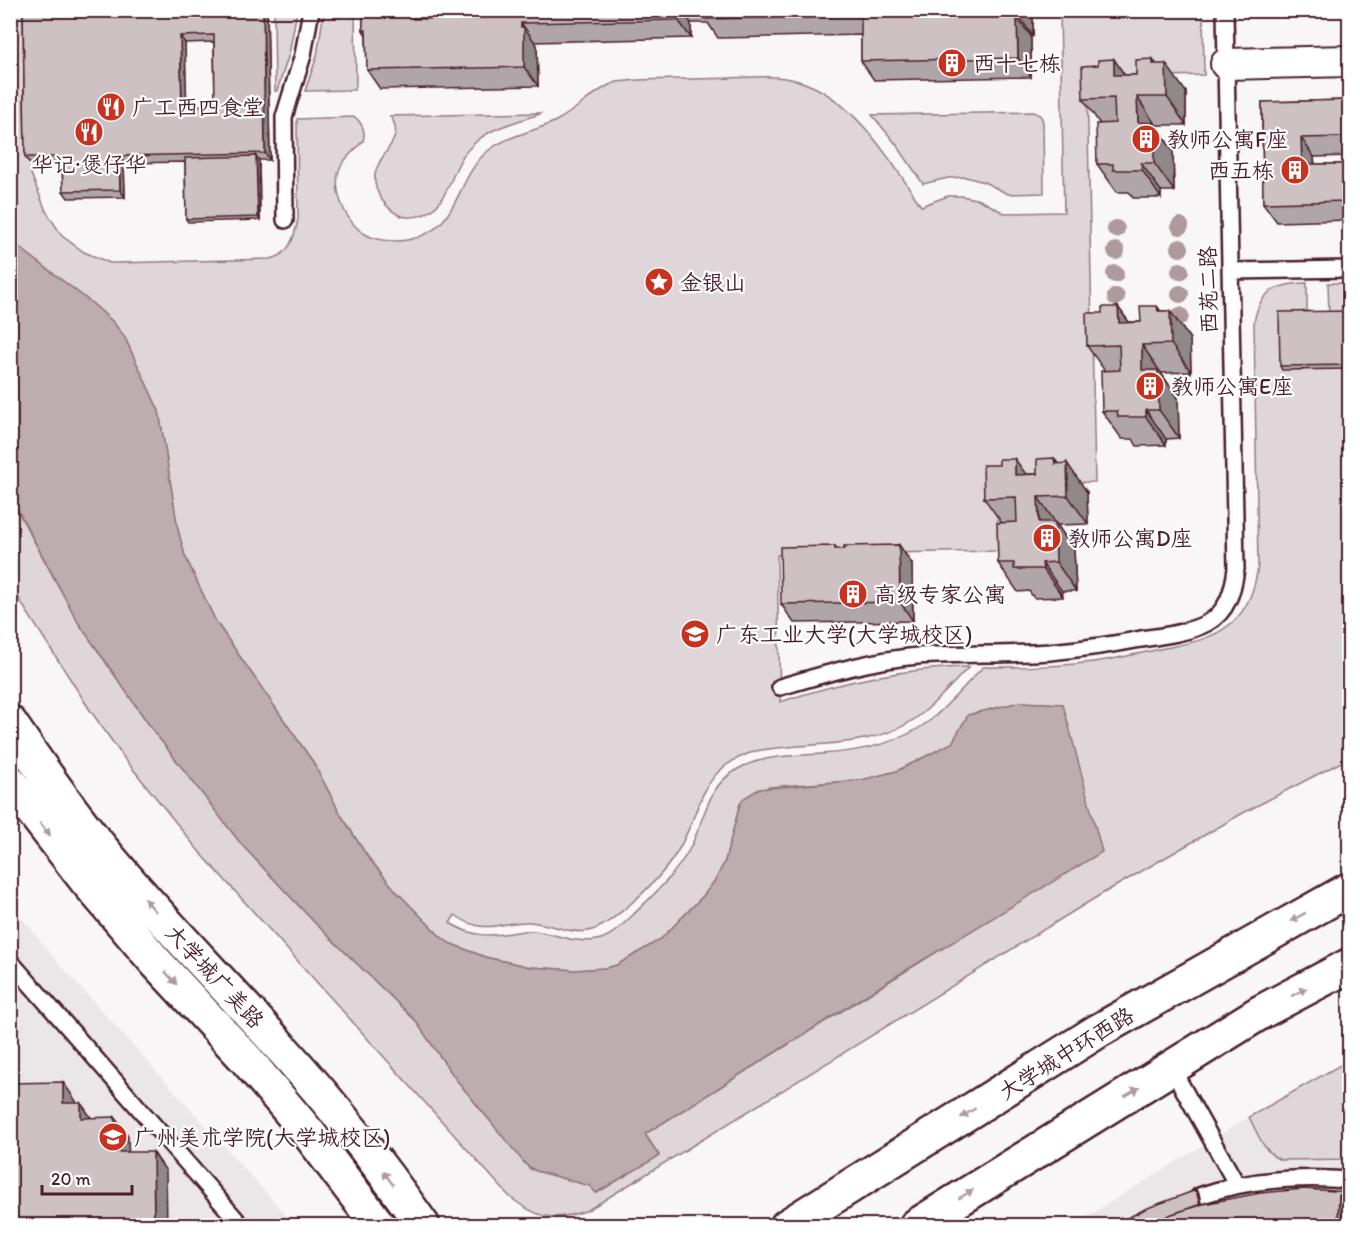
<svg xmlns="http://www.w3.org/2000/svg" width="1360" height="1236" font-family="Itim,'LXGW WenKai TC',sans-serif">
<style>
.built{fill:#ebe6e8}
.green{fill:#ded6d9;stroke:#947a82;stroke-width:1.5}
.water{fill:#bdadb0;stroke:#8f747b;stroke-width:1.5}
.lines{fill:none;stroke-linecap:round;stroke-linejoin:round}
.lane-casing{stroke:#4a1f2b;stroke-width:20}
.street-casing{stroke:#4a1f2b;stroke-width:34}
.secondary-casing{stroke:#4a1f2b;stroke-width:38}
.primary-casing{stroke:#4a1f2b;stroke-width:38}
.lane{stroke:#fff;stroke-width:15}
.street{stroke:#fff;stroke-width:30}
.secondary{stroke:#fff;stroke-width:33}
.primary{stroke:#fff;stroke-width:33}
.tree{fill:#ad999e}
.wall{fill:#b0a6a9;stroke:#4a1f2b;stroke-width:1.5;fill-rule:evenodd}
.shaded-wall{fill:#908789;stroke:#4a1f2b;stroke-width:1.5}
.building{fill:#cdc1c4;stroke:#4a1f2b;stroke-width:1.5;fill-rule:evenodd}
.oneway{fill:#ae9aa0}
.labels{text-anchor:middle;stroke-width:4.5;stroke-linejoin:round;paint-order:stroke}
.poi-label{font-size:22px;fill:#4a1f2b;stroke:#fff;text-anchor:start}
.street-label{font-size:22px;fill:#4a1f2b;stroke:#fff}
</style>
<rect width="100%" height="100%" fill="#f8f6f7"/>
<filter id="ink" filterUnits="userSpaceOnUse"><feTurbulence type="fractalNoise" baseFrequency=".0167" numOctaves="2"/><feDisplacementMap in="SourceGraphic" scale="12" xChannelSelector="R" yChannelSelector="G"/><feConvolveMatrix kernelMatrix="1 2 1 2 8 2 1 2 1" color-interpolation-filters="sRGB"/></filter>
<g filter="url(#ink)">
<path class="built" d="M10 904 62 967 295 1225H11Z
M1349 1060V1225L1072 1226 1249 1117Z"/>
<path class="green" d="M11 11H27L31 174 46 211 62 236 84 252 110 263H116L270 259C289 256 295 236 298 219L297 119 355 117C363 124 366 131 363 141 347 159 334 164 338 191 341 209 353 230 371 237 383 241 395 242 407 240 461 231 454 178 489 150 509 135 534 132 556 121 575 111 590 95 609 85L617 82 638 80C669 79 700 79 730 78 755 77 783 74 807 84 855 102 894 164 921 206L948 196H962L980 200 1004 213 1064 212 1060 11H1203L1204 75 1087 78 1095 482 997 483 998 551 777 555 780 702C843 681 903 668 969 667 953 683 938 701 920 715 875 751 808 741 756 751 696 769 704 809 676 854 663 874 645 892 627 907 616 916 602 929 588 931 569 934 549 923 529 922 497 921 487 937 455 915L450 923C471 936 487 937 511 933 518 932 526 930 533 931 554 933 575 944 596 940 611 938 622 925 633 915 654 894 674 876 689 850 705 822 705 788 736 770 761 755 793 756 821 754 857 752 898 744 928 722 946 708 966 684 983 667 1024 667 1066 667 1106 660 1124 657 1142 653 1160 649 1183 644 1210 641 1229 625 1248 611 1255 589 1258 566L1254 323C1259 291 1276 284 1307 283V315L1282 369H1349V758L1243 813 1100 895 588 1210C555 1222 537 1219 509 1196L198 850 124 758 90 710 20 601 11 581 10 497 78 622 152 729 242 845 315 923 415 1020 455 1078 530 1169 590 1186 597 1193 659 1155 645 1134 983 923 1063 704 1020 702 968 715 952 743 897 771 862 780 768 787 740 804 725 861 716 879 704 895 661 939 617 965 606 968 575 970 530 967 485 957 449 943 440 936 396 891 367 856 341 815 313 762 216 622 185 556 178 530 159 411 124 336 113 322 93 304 11 241Z
M274 11H297L289 54 277 91H275Z
M324 11H355L356 86 354 90 305 91 317 56Z
M1034 112 1041 116 1043 122 1044 193 1008 194 984 182 966 177 948 178 923 184 897 145 872 115Z
M542 113C521 121 495 126 478 140 471 146 464 153 460 161 447 185 443 218 408 217 397 217 388 208 382 200 355 159 413 147 390 116Z
M1328 283H1349V314L1329 315Z
M1349 1060V1159L1281 1160C1264 1154 1257 1132 1249 1117Z"/>
<path class="water" d="M11 241 93 304 113 322 124 336 159 411 178 530 185 556 216 622 313 762 341 815 367 856 396 891 440 936 449 943 485 957 530 967 575 970 606 968 617 965 661 939 704 895 716 879 725 861 740 804 744 798 759 789 862 780 897 771 952 743 968 715 1020 702 1063 704 1102 852 895 977 645 1134 659 1156 596 1193 590 1186 536 1171 526 1165 455 1078 415 1020 315 923 242 845 152 729 78 622 11 497Z"/>
<g class="lines">
<g class="lane-casing">
<path id="lane" d="M285 220 284 117 303 55 311 10
M1230 271 1350 269
M780 687C825 674 871 660 918 656 962 653 1006 655 1050 652 1081 649 1111 645 1141 639 1162 636 1188 633 1207 623 1228 612 1233 590 1236 569L1225 10
M10 961 242 1226
M1171 1067 1237 1185
M1199 1196C1248 1179 1299 1176 1350 1180"/>
</g>
<g class="street-casing">
<path id="street" d="M1226 64 1350 61"/>
</g>
<g class="secondary-casing">
<path id="secondary" d="M10 723C39 766 69 809 101 848 159 919 224 983 284 1051 334 1106 380 1165 423 1226
M10 782 85 879 154 960 246 1059 310 1135 379 1226"/>
</g>
<g class="primary-casing">
<path id="primary" d="M787 1226 1098 1031 1350 889
M916 1226 1261 1012 1350 965"/>
</g>
<use href="#lane" class="lane"/>
<use href="#street" class="street"/>
<use href="#secondary" class="secondary"/>
<use href="#primary" class="primary"/>
</g>
<g class="tree">
<circle cx="1180" cy="226" r="9"/>
<circle cx="1116" cy="229" r="9"/>
<circle cx="1180" cy="248" r="9"/>
<circle cx="1116" cy="251" r="9"/>
<circle cx="1180" cy="271" r="9"/>
<circle cx="1115" cy="274" r="9"/>
<circle cx="1180" cy="294" r="9"/>
<circle cx="1116" cy="297" r="9"/>
<circle cx="1180" cy="316" r="9"/>
</g>
<path class="wall" d="M23 10H267L270 160H259L260 220 188 222 186 219 185 162 124 163 125 197 68 198 63 191 62 164H30L25 157ZM214 42 215 105H186L185 43Z
M363 10H425V19L504 17V10H1033V36H1031V77L874 80 861 61V35L718 38 708 23H691V38L534 42 537 45 538 86 380 89 367 70 366 35 363 30Z
M1156 64 1186 92V125H1156L1173 151 1174 191H1161V198H1133L1129 192H1117L1097 164 1100 124 1083 99 1125 75H1136Z
M1350 100V156L1314 157 1315 164H1350V220L1277 222 1263 203 1262 102Z
M1118 307 1129 322H1141L1161 311H1170L1190 339 1191 372 1161 373 1178 398 1179 438 1166 439V445L1137 446 1133 439H1122L1102 411 1105 371 1087 346 1102 313Z
M1350 311V369L1282 370 1280 366Z
M1054 458 1058 464 1087 492 1088 524 1058 525V526L1074 550 1076 591H1062L1063 597 1034 598 1029 591 1018 592 998 563 1002 523 984 498 1026 474H1037Z
M899 545 912 564 913 621 794 623 781 604 835 546 837 549Z
M1196 1190 1199 1194 1201 1204 1350 1192V1202H1344L1343 1226H1112Z"/>
<path class="shaded-wall" d="M263 10H267L270 160 265 153Z
M412 10H425L426 38 413 19Z
M678 10H682L691 23V38L678 20Z
M1020 10H1033V36L1020 18Z
M1017 18 1031 36V77L1018 58Z
M521 23 537 45 538 86 524 67Z
M180 36 185 43 187 113 182 106Z
M1114 59 1133 88 1114 75Z
M1153 59 1166 79V64L1186 92V125L1167 97 1153 64Z
M1137 97 1173 151 1174 191 1154 163 1138 122Z
M1301 138 1314 157 1315 183 1302 164Z
M119 156 124 163 125 197 120 190Z
M256 156 259 160 260 220 258 217Z
M1141 163 1161 191V198L1142 170Z
M1157 306 1171 325 1170 311 1190 339 1191 372 1171 344 1158 311Z
M1118 307 1138 335 1119 323Z
M1142 345 1178 398 1179 438 1159 410 1142 370Z
M1146 410 1166 439V445L1146 417Z
M1054 458 1068 478 1067 463 1087 492 1088 524 1068 496 1055 464Z
M1015 459 1035 487 1015 475Z
M1038 497 1074 550 1076 591 1056 562 1039 522Z
M899 545 912 564 913 621 900 602Z
M1042 563 1062 591 1063 597 1043 569Z
M63 1082 76 1101V1122L63 1103Z
M81 1103 94 1122 81 1118Z
M115 1117 128 1136 129 1171 116 1152Z
M153 1152 166 1171 167 1226H154Z
M1196 1190 1199 1194 1203 1212 1201 1209Z
M1339 1195 1344 1202 1343 1226H1342L1338 1220Z"/>
<path class="building" d="M23 10H263L265 153 119 156 120 190 63 191 62 157H25ZM214 35 215 105 182 106 180 36Z
M363 10H412L413 19 504 17V10H678V20L521 23V27H524V67L367 70 366 30H363Z
M705 10H1020V18H1017L1018 58 861 61V16L705 19Z
M1114 59V75H1136V60L1153 59V64H1166L1167 97H1137L1138 122 1154 123V163H1141L1142 170H1113V164H1097L1096 124 1115 123 1114 98 1083 99 1082 66 1098 65V60Z
M1350 100V137L1301 138 1302 164H1350V201L1263 203 1262 102Z
M256 156 258 217 186 219 185 158Z
M1140 306H1157L1158 311H1170L1171 344 1142 345V370H1158L1159 410H1146V417H1118L1117 411H1102L1101 371 1120 370 1119 345 1087 346 1086 313H1102V307H1118L1119 323 1141 322Z
M1350 311V365L1280 366 1279 312Z
M1054 458 1055 464 1067 463 1068 496 1038 497 1039 522H1055L1056 562 1042 563 1043 569H1014V563H998L997 523 1017 522 1016 497 984 498 983 465H999V459H1015V475L1037 474V459Z
M899 545 900 602 781 604 780 547 835 546V549H845L844 546Z
M63 1082V1103H81V1118L115 1117 116 1152H153L154 1226H10V1083Z
M1304 1189 1350 1192V1196L1339 1195 1338 1220 1272 1221V1226H1144L1172 1214 1198 1205 1260 1193Z
M1196 1190 1200 1205 1172 1214 1144 1226H1112L1145 1209Z"/>
<defs><path id="oneway-solid" d="M-6-.8H1V-3.2L6.5 0L1 3.2V.8H-6Z" transform="scale(1.5)"/></defs>
<g class="oneway">
<use href="#oneway-solid" transform="translate(45 829) rotate(52)"/>
<use href="#oneway-solid" transform="translate(150 905) rotate(-132)"/>
<use href="#oneway-solid" transform="translate(1298 917) rotate(151)"/>
<use href="#oneway-solid" transform="translate(171 978) rotate(47)"/>
<use href="#oneway-solid" transform="translate(1299 992) rotate(-28)"/>
<use href="#oneway-solid" transform="translate(1132 1092) rotate(-31)"/>
<use href="#oneway-solid" transform="translate(968 1113) rotate(148)"/>
<use href="#oneway-solid" transform="translate(388 1178) rotate(-127)"/>
<use href="#oneway-solid" transform="translate(966 1194) rotate(-32)"/>
</g>
</g>
<defs>
<g id="building-disc" transform="scale(1.5)"><circle r="9.5" fill="#c8321e" stroke="#fff"/><path d="M-4-6H4V6H1V3H-1V6H-4ZM-2.5-4.3h1.7v1.8h-1.7ZM.8-4.3h1.7v1.8H.8ZM-2.5-1h1.7V.8h-1.7ZM.8-1h1.7V.8H.8Z" fill="#fff"/></g>
<g id="restaurant-disc" transform="scale(1.5)"><circle r="9.5" fill="#c8321e" stroke="#fff"/><path d="M-5-6h1v4h1v-4h1v4h1v-4h1v5L-1.5 .5V6h-2V.5L-5-1ZM5-6V6H3V1.5H1.5Q1.5-4 5-6Z" fill="#fff"/></g>
<g id="sight-disc" transform="scale(1.5)"><circle r="9.5" fill="#c8321e" stroke="#fff"/><path d="M0-6L1.8-2.2L6-1.7L2.9 1.2L3.7 5.4L0 3.3L-3.7 5.4L-2.9 1.2L-6-1.7L-1.8-2.2Z" fill="#fff"/></g>
<g id="university-disc" transform="scale(1.5)"><circle r="9.5" fill="#c8321e" stroke="#fff"/><path d="M0-5L7-2L0 1L-7-2ZM-4 1L0 2.5L4 1V4Q0 6-4 4Z" fill="#fff"/></g>
</defs>
<g fill-rule="evenodd">
<use href="#building-disc" x="952" y="63"/>
<use href="#restaurant-disc" x="111" y="107"/>
<use href="#restaurant-disc" x="89" y="132"/>
<use href="#building-disc" x="1146" y="139"/>
<use href="#building-disc" x="1295" y="170"/>
<use href="#sight-disc" x="659" y="282"/>
<use href="#building-disc" x="1150" y="386"/>
<use href="#building-disc" x="1047" y="538"/>
<use href="#building-disc" x="853" y="594"/>
<use href="#university-disc" x="695" y="634"/>
<use href="#university-disc" x="113" y="1137"/>
</g>
<g class="labels">
<g class="poi-label">
<text x="973" y="71">西十七栋</text>
<text x="132" y="115">广工西四食堂</text>
<text x="1167" y="147">教师公寓F座</text>
<text x="89" y="172" text-anchor="middle">华记·煲仔华</text>
<text x="1274" y="178" text-anchor="end">西五栋</text>
<text x="680" y="290">金银山</text>
<text x="1171" y="394">教师公寓E座</text>
<text x="1068" y="546">教师公寓D座</text>
<text x="874" y="602">高级专家公寓</text>
<text x="716" y="642">广东工业大学(大学城校区)</text>
<text x="134" y="1145">广州美术学院(大学城校区)</text>
</g>
<g class="street-label">
<text transform="translate(1208 290) rotate(-91)" y="8">西苑二路</text>
<text transform="translate(215 976) rotate(47)" y="8">大学城广美路</text>
<text transform="translate(1066 1053) rotate(-32)" y="8">大学城中环西路</text>
</g>
</g>
<rect width="1360" height="1236" fill="none" stroke="#fff" stroke-width="36"/>
<rect x="18" y="18" width="1324" height="1200" fill="none" stroke="#4a1f2b" stroke-width="2" filter="url(#ink)"/>
<path d="M42 1185v9h90v-9" fill="none" stroke="#4a1f2b" stroke-width="3"/>
<text x="51" y="1185" font-size="18" fill="#4a1f2b" stroke="#ffffff" stroke-width="4.5" paint-order="stroke">20 m</text>
</svg>
